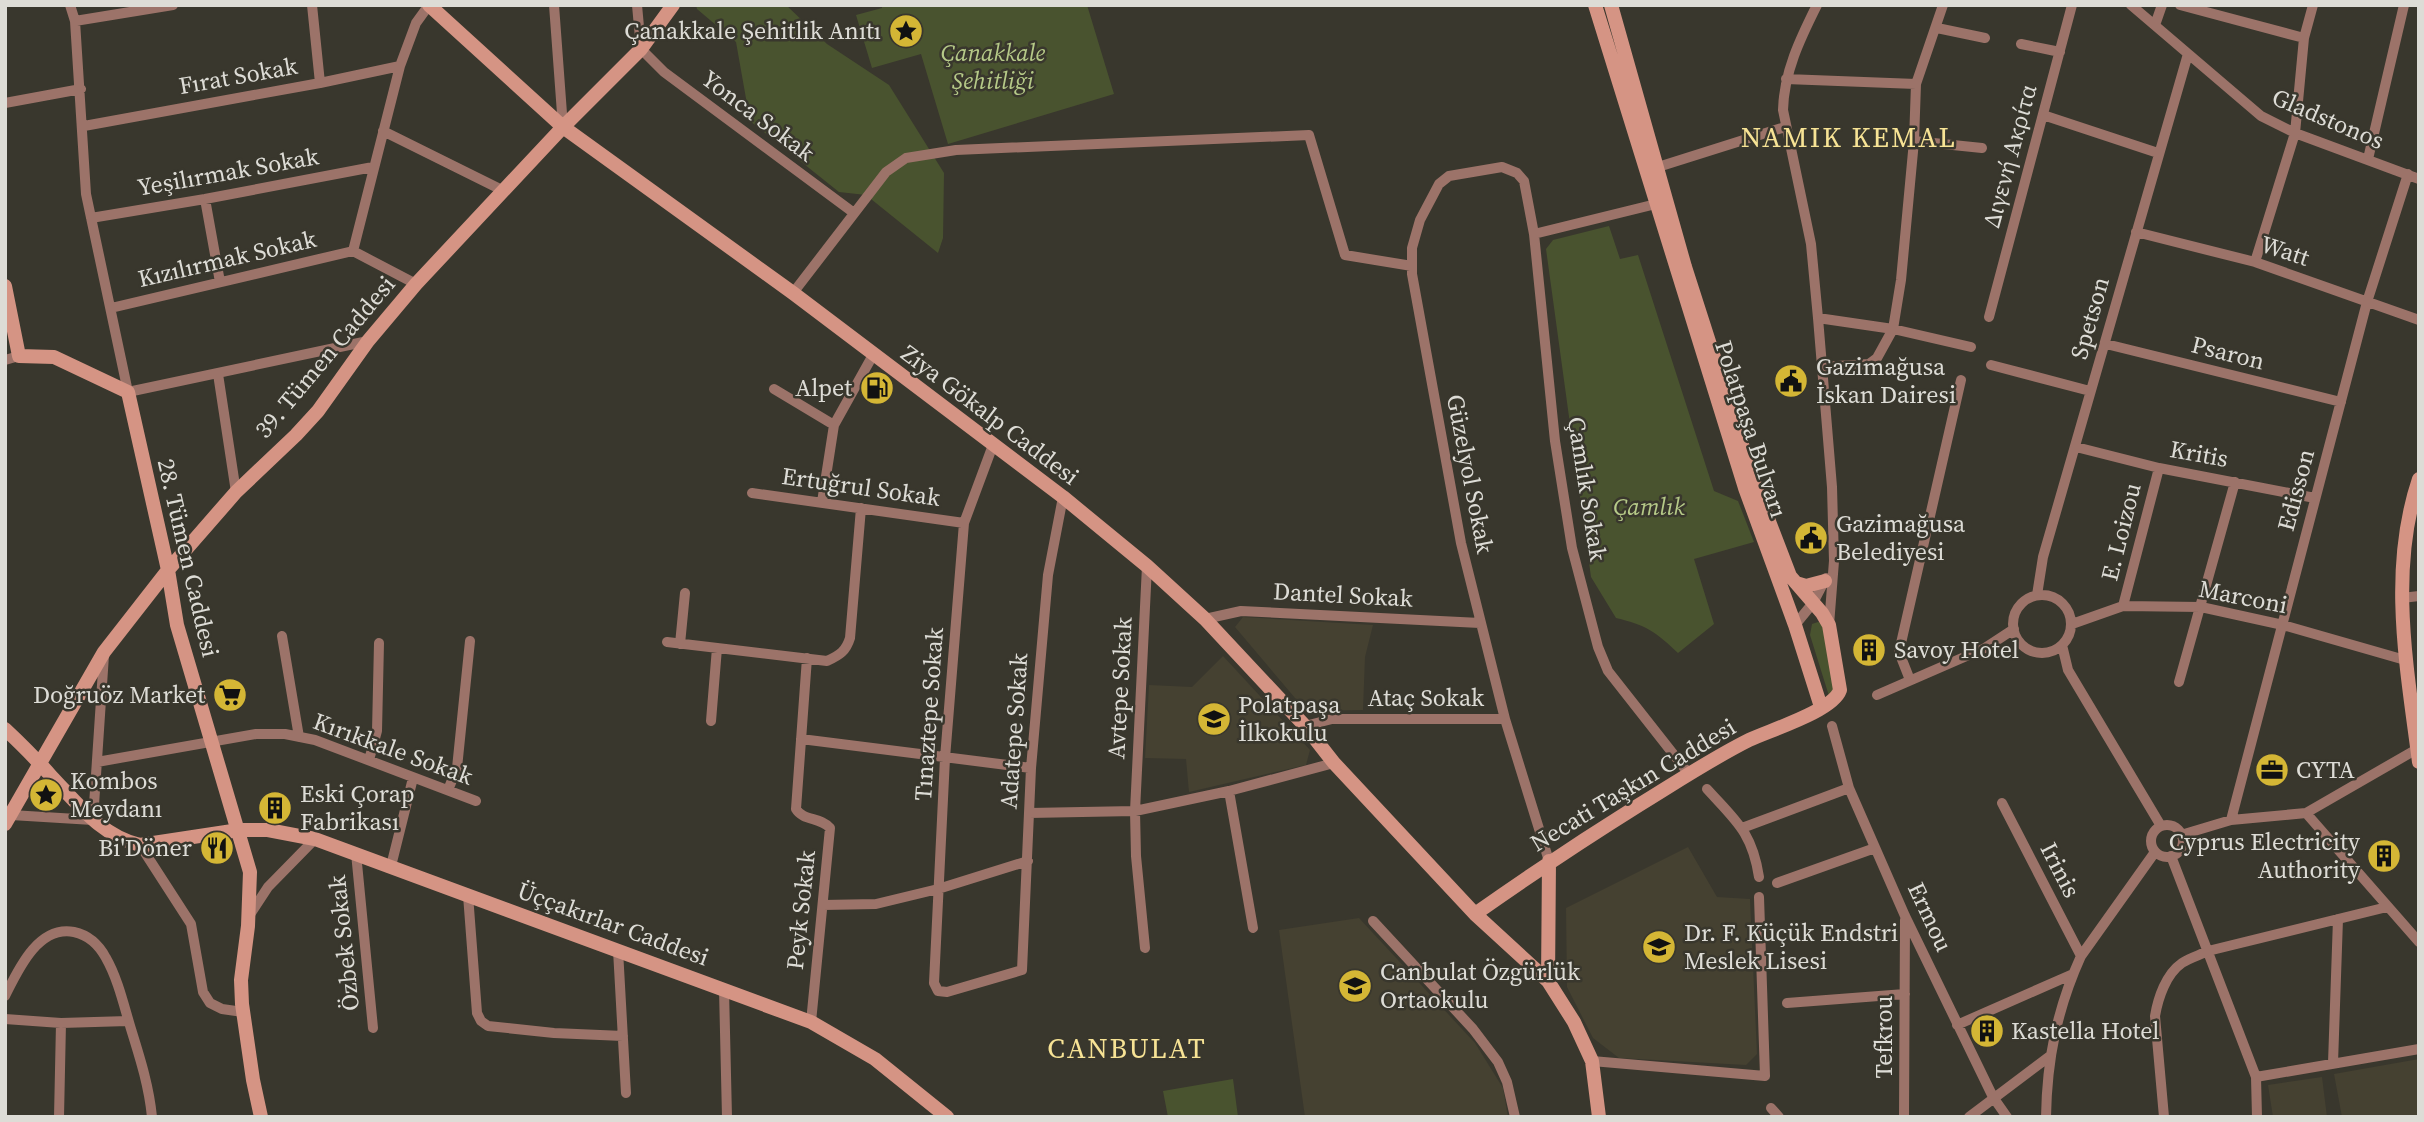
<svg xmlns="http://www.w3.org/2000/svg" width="2424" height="1122" font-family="'Source Serif 4',serif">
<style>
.built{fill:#454131}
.green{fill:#49532f}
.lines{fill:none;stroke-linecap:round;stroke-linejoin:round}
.street{stroke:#9c7369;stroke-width:10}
.secondary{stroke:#d59484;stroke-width:14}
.labels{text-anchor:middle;stroke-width:5;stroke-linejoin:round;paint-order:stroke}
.poi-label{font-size:24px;fill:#dddcd6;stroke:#39372d;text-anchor:start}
.park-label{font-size:24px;font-style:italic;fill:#b6ca88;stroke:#39372d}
.street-label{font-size:24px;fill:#dddcd6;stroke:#39372d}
.quarter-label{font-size:28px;letter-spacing:2px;fill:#f7e395;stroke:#39372d}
</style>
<rect width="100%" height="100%" fill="#39372d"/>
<path class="built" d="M1243 617 1373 625 1365 657 1363 710 1306 711 1235 627Z
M1223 656 1310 750 1306 765 1189 792 1186 759 1145 758 1149 685 1192 687Z
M1688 847 1717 897 1750 899 1757 1054 1746 1065 1619 1058 1593 1038 1567 987 1566 908Z
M1359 918 1475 1043 1503 1088 1508 1117H1305L1279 930Z
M2419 1059V1117H2342L2334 1074Z
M2322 1077 2327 1117H2273L2268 1085Z"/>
<path class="green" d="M696 5H786L827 44 889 85 944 173 943 238 938 253 866 195 839 192 750 121 736 42 697 9Z
M882 5H1087L1114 94 948 144 921 54 872 68 856 15 882 8Z
M1609 226 1620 259 1638 255 1714 491 1738 501 1754 542 1694 559 1714 624 1678 653C1656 632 1646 625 1616 618L1591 577 1546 249 1553 240Z
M1818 622 1822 623 1835 686 1829 696 1810 635 1812 624Z
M1233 1079 1238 1117H1168L1163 1091Z"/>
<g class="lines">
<path class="street" d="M70 5 75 21 86 194 128 392 368 341
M312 5 320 83
M554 5 563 127
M637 5 641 49 664 72 854 213
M1817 5C1800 39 1784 72 1783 110L1811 244 1818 318 1832 487 1834 561 1829 625
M2131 5 2261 116 2295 133 2419 179
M2180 5 2304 38
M75 21 173 5
M2155 25 2162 5
M1937 28 1985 38
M2021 44 2060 52
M1786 79 1916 84 1943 5
M5 103 81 89
M2043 115 2158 153
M84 126 320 83 400 66
M383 131 504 191
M1914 141 1982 148
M2368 159 2404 5
M1658 167 1785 127
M205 199 220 282
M91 218 205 199 373 167
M2136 232 2255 262 2419 320
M1534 234 1656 204
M353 251 400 66 416 23 429 5
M353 251 416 284
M2255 262 2295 133 2304 38 2313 5
M793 293 886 172 906 158 956 150 1309 135 1345 255 1412 266
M111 308 353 251
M1989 317 2072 5
M1818 318 1893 329 1971 347
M2106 344 2341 402
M5 360 19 356
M1991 365 2090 391
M1821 367 1869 364 1877 358 1893 329 1901 280 1914 141 1916 84
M218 374 236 492
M774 389 834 425
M993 445 964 523 945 758 934 983 938 991 947 992 1022 970 1031 768 1048 575 1063 497
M2076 447 2159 468 2315 498
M752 493 964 523
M822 502 834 425 873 355
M2013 624a29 29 0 1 1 58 0a29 29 0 1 1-58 0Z
M2037 595 2043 557 2188 54
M2402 598 2419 596
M2123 606 2159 468
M1205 619 1241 611 1480 623
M2072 624 2123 606 2201 607 2283 625 2405 660
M1795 625 1813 603 1826 578
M282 636 299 737
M667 642 827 661C840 655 846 651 850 638L861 508
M680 644 685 593
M2062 645 2068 670 2161 826
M807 658 796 809C803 821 821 817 830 828L811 1022
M1910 680 1899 652 1961 380
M2179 682 2235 482
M1877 695 1985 648 2014 629
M711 721 717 648
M1305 726 1332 719H1505
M1832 726 1849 788 1905 916 1993 1097 2007 1117
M801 739 1031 768
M369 760 377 731 379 643
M97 762 256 734H285L315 740 476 801
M1707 789C1736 821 1752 832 1759 877
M448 790 457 768 470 641
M1229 791 1253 928
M2002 803 2081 956
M1029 813 1135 811 1229 791 1334 763
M2306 813 2419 942
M11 815 93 820 104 655
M2231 820 2367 302 2408 174
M2151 841a16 16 0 1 1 32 0a16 16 0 1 1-32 0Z
M1742 828 1849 788
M2181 835 2231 820 2306 813 2417 749
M140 845 191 924 203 992 210 1003 222 1009 243 1012
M356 853 373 1028
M2171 856 2256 1077 2257 1117
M1549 861 1505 719 1461 543 1412 274V248L1420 220 1439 184 1449 176 1502 167 1517 173 1524 181 1534 234 1555 441 1572 548 1598 647 1608 671 1689 774
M391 866 413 778
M1777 883 1875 848
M468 895 477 1013 481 1021 488 1026 554 1033 623 1036
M823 905 876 904 938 889 1028 861
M249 916 268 887 315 839
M1373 921 1473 1029 1498 1062 1507 1082 1515 1117
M1145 948 1136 856 1135 811 1147 566
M618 950 626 1093
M724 989 727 1117
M5 996C18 970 38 925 74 932 88 935 99 945 106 958 118 979 124 1006 131 1029 140 1058 149 1086 152 1117
M1787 1003 1905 994
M5 1019 61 1023 128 1021
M1957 1025 2073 974
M1592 1061 1765 1076 1759 897
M2333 1063 2338 919
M2256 1077 2419 1049
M1771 1108 1779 1117
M59 1117 61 1023
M1904 1117 1905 920
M1969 1117 2050 1056
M2046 1117C2047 1059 2057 1009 2081 956L2155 852
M2164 1117 2155 1016C2158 998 2166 974 2182 963 2189 958 2200 955 2208 951L2387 907"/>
<path class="secondary" d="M429 5 563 127 793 293 1063 497 1147 566 1205 619 1305 726 1334 763 1475 914 1548 981 1574 1022 1592 1061 1599 1117
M1595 5 1745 488 1795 625 1821 707
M5 286 19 356 54 357 128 392 168 570 177 625 250 872 248 926 241 980 242 1004 253 1080 261 1117
M2419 479C2388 571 2407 668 2419 762
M1796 583 1806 586 1825 581
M5 729C21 744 37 760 51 776 78 804 101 836 140 845L239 830H268L315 839 811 1022 875 1059 947 1117
M5 824 104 652 168 570 236 492 296 435 318 411 368 341 416 284 563 127 641 49 673 5
M1475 914C1529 876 1583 840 1639 805 1675 783 1711 759 1749 740 1770 730 1833 711 1840 690L1829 625 1822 613 1790 576 1755 485 1685 267 1611 5
M1548 981 1549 861"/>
</g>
<defs>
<g id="sight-disc" transform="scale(1.75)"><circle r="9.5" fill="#d4b635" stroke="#39372d"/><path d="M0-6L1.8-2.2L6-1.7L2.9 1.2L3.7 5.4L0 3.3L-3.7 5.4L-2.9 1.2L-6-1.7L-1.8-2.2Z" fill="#111"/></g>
<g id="civic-disc" transform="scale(1.75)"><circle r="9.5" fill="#d4b635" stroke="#39372d"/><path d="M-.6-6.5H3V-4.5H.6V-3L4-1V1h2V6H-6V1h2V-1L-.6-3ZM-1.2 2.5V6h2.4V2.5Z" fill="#111"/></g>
<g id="fuel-disc" transform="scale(1.75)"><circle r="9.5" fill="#d4b635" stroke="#39372d"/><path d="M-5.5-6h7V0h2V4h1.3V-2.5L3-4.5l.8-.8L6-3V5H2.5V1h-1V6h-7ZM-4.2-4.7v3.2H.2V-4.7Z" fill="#111"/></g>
<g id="building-disc" transform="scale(1.75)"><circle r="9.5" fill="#d4b635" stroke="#39372d"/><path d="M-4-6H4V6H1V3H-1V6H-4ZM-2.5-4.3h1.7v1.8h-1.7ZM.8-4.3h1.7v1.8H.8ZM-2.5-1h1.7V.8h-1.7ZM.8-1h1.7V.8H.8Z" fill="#111"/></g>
<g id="supermarket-disc" transform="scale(1.75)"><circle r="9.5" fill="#d4b635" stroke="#39372d"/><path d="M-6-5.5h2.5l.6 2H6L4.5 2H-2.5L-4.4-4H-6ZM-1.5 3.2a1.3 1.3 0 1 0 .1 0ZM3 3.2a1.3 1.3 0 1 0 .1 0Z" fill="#111"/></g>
<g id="school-disc" transform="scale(1.75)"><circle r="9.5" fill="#d4b635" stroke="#39372d"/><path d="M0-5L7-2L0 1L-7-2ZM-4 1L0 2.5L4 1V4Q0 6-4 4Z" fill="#111"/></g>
<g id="office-disc" transform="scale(1.75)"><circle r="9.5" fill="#d4b635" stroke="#39372d"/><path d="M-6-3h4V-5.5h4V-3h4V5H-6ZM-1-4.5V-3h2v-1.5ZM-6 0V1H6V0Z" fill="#111"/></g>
<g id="restaurant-disc" transform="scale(1.75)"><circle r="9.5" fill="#d4b635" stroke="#39372d"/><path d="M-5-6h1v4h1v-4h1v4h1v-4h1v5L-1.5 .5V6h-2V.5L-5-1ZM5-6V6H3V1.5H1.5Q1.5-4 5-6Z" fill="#111"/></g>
</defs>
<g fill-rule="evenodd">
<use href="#sight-disc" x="906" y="31"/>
<use href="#civic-disc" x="1791" y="381"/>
<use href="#fuel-disc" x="877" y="388"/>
<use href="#civic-disc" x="1811" y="538"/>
<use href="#building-disc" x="1869" y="650"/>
<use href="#supermarket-disc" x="230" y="695"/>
<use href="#school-disc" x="1214" y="719"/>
<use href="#office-disc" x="2272" y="770"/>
<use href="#sight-disc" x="46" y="795"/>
<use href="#building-disc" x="275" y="808"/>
<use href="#restaurant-disc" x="217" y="848"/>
<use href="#building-disc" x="2384" y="856"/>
<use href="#school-disc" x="1659" y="947"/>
<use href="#school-disc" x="1355" y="986"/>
<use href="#building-disc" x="1987" y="1031"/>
</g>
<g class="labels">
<g class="poi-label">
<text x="881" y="39" text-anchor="end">Çanakkale Şehitlik Anıtı</text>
<text x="1816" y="375">Gazimağusa<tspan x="1816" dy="28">İskan Dairesi</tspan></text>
<text x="852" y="396" text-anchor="end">Alpet</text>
<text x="1836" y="532">Gazimağusa<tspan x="1836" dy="28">Belediyesi</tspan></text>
<text x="1894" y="658">Savoy Hotel</text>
<text x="205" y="703" text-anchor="end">Doğruöz Market</text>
<text x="1238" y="713">Polatpaşa<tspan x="1238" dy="28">İlkokulu</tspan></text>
<text x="2296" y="778">CYTA</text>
<text x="70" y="789">Kombos<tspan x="70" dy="28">Meydanı</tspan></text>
<text x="300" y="802">Eski Çorap<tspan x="300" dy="28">Fabrikası</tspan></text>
<text x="2360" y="850" text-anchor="end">Cyprus Electricity<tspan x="2360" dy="28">Authority</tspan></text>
<text x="192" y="856" text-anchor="end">Bi'Döner</text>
<text x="1684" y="941">Dr. F. Küçük Endstri<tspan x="1684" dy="28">Meslek Lisesi</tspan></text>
<text x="1380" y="980">Canbulat Özgürlük<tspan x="1380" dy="28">Ortaokulu</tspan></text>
<text x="2011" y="1039">Kastella Hotel</text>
</g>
<g class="park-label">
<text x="993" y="61">Çanakkale<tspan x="993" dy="28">Şehitliği</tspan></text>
<text x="1649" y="515">Çamlık</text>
</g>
<g class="street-label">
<text transform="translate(238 76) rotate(-10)" y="8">Fırat Sokak</text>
<text transform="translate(758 116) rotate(37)" y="8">Yonca Sokak</text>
<text transform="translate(2328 119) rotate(23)" y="8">Gladstonos</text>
<text transform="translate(2010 156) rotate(-75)" y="8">Διγενή Ακρίτα</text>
<text transform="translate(228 172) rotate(-10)" y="8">Yeşilırmak Sokak</text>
<text transform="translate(2285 251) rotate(18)" y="8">Watt</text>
<text transform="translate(227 259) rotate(-13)" y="8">Kızılırmak Sokak</text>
<text transform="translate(2090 318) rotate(-74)" y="8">Spetson</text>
<text transform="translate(2228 353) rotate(14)" y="8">Psaron</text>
<text transform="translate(325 357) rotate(-50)" y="8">39. Tümen Caddesi</text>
<text transform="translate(990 415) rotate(37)" y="8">Ziya Gökalp Caddesi</text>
<text transform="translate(1751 429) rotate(72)" y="8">Polatpaşa Bulvarı</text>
<text transform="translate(2199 454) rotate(10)" y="8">Kritis</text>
<text transform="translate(1470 474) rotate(79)" y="8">Güzelyol Sokak</text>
<text transform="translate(861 487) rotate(8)" y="8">Ertuğrul Sokak</text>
<text transform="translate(1587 489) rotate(81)" y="8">Çamlık Sokak</text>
<text transform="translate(2296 490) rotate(-75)" y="8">Edisson</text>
<text transform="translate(2121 532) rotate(-76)" y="8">E. Loizou</text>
<text transform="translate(188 558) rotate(77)" y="8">28. Tümen Caddesi</text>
<text transform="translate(1343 595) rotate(3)" y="8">Dantel Sokak</text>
<text transform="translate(2243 597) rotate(11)" y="8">Marconi</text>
<text transform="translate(1120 688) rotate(-87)" y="8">Avtepe Sokak</text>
<text x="1426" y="706">Ataç Sokak</text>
<text transform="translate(929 714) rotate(-86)" y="8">Tınaztepe Sokak</text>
<text transform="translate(1014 731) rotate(-86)" y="8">Adatepe Sokak</text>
<text transform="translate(393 749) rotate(20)" y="8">Kırıkkale Sokak</text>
<text transform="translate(1633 785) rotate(-31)" y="8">Necati Taşkın Caddesi</text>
<text transform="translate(2060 870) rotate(63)" y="8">Irinis</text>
<text transform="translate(801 910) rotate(-84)" y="8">Peyk Sokak</text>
<text transform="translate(1930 917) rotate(65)" y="8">Ermou</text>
<text transform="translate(613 924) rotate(20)" y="8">Üççakırlar Caddesi</text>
<text transform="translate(344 943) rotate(-96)" y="8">Özbek Sokak</text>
<text transform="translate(1884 1037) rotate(-90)" y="8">Tefkrou</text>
</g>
<g class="quarter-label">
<text x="1849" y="147">NAMIK KEMAL</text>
<text x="1127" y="1058">CANBULAT</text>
</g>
</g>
<rect width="2424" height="1122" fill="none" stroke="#dddcd6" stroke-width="14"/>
</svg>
